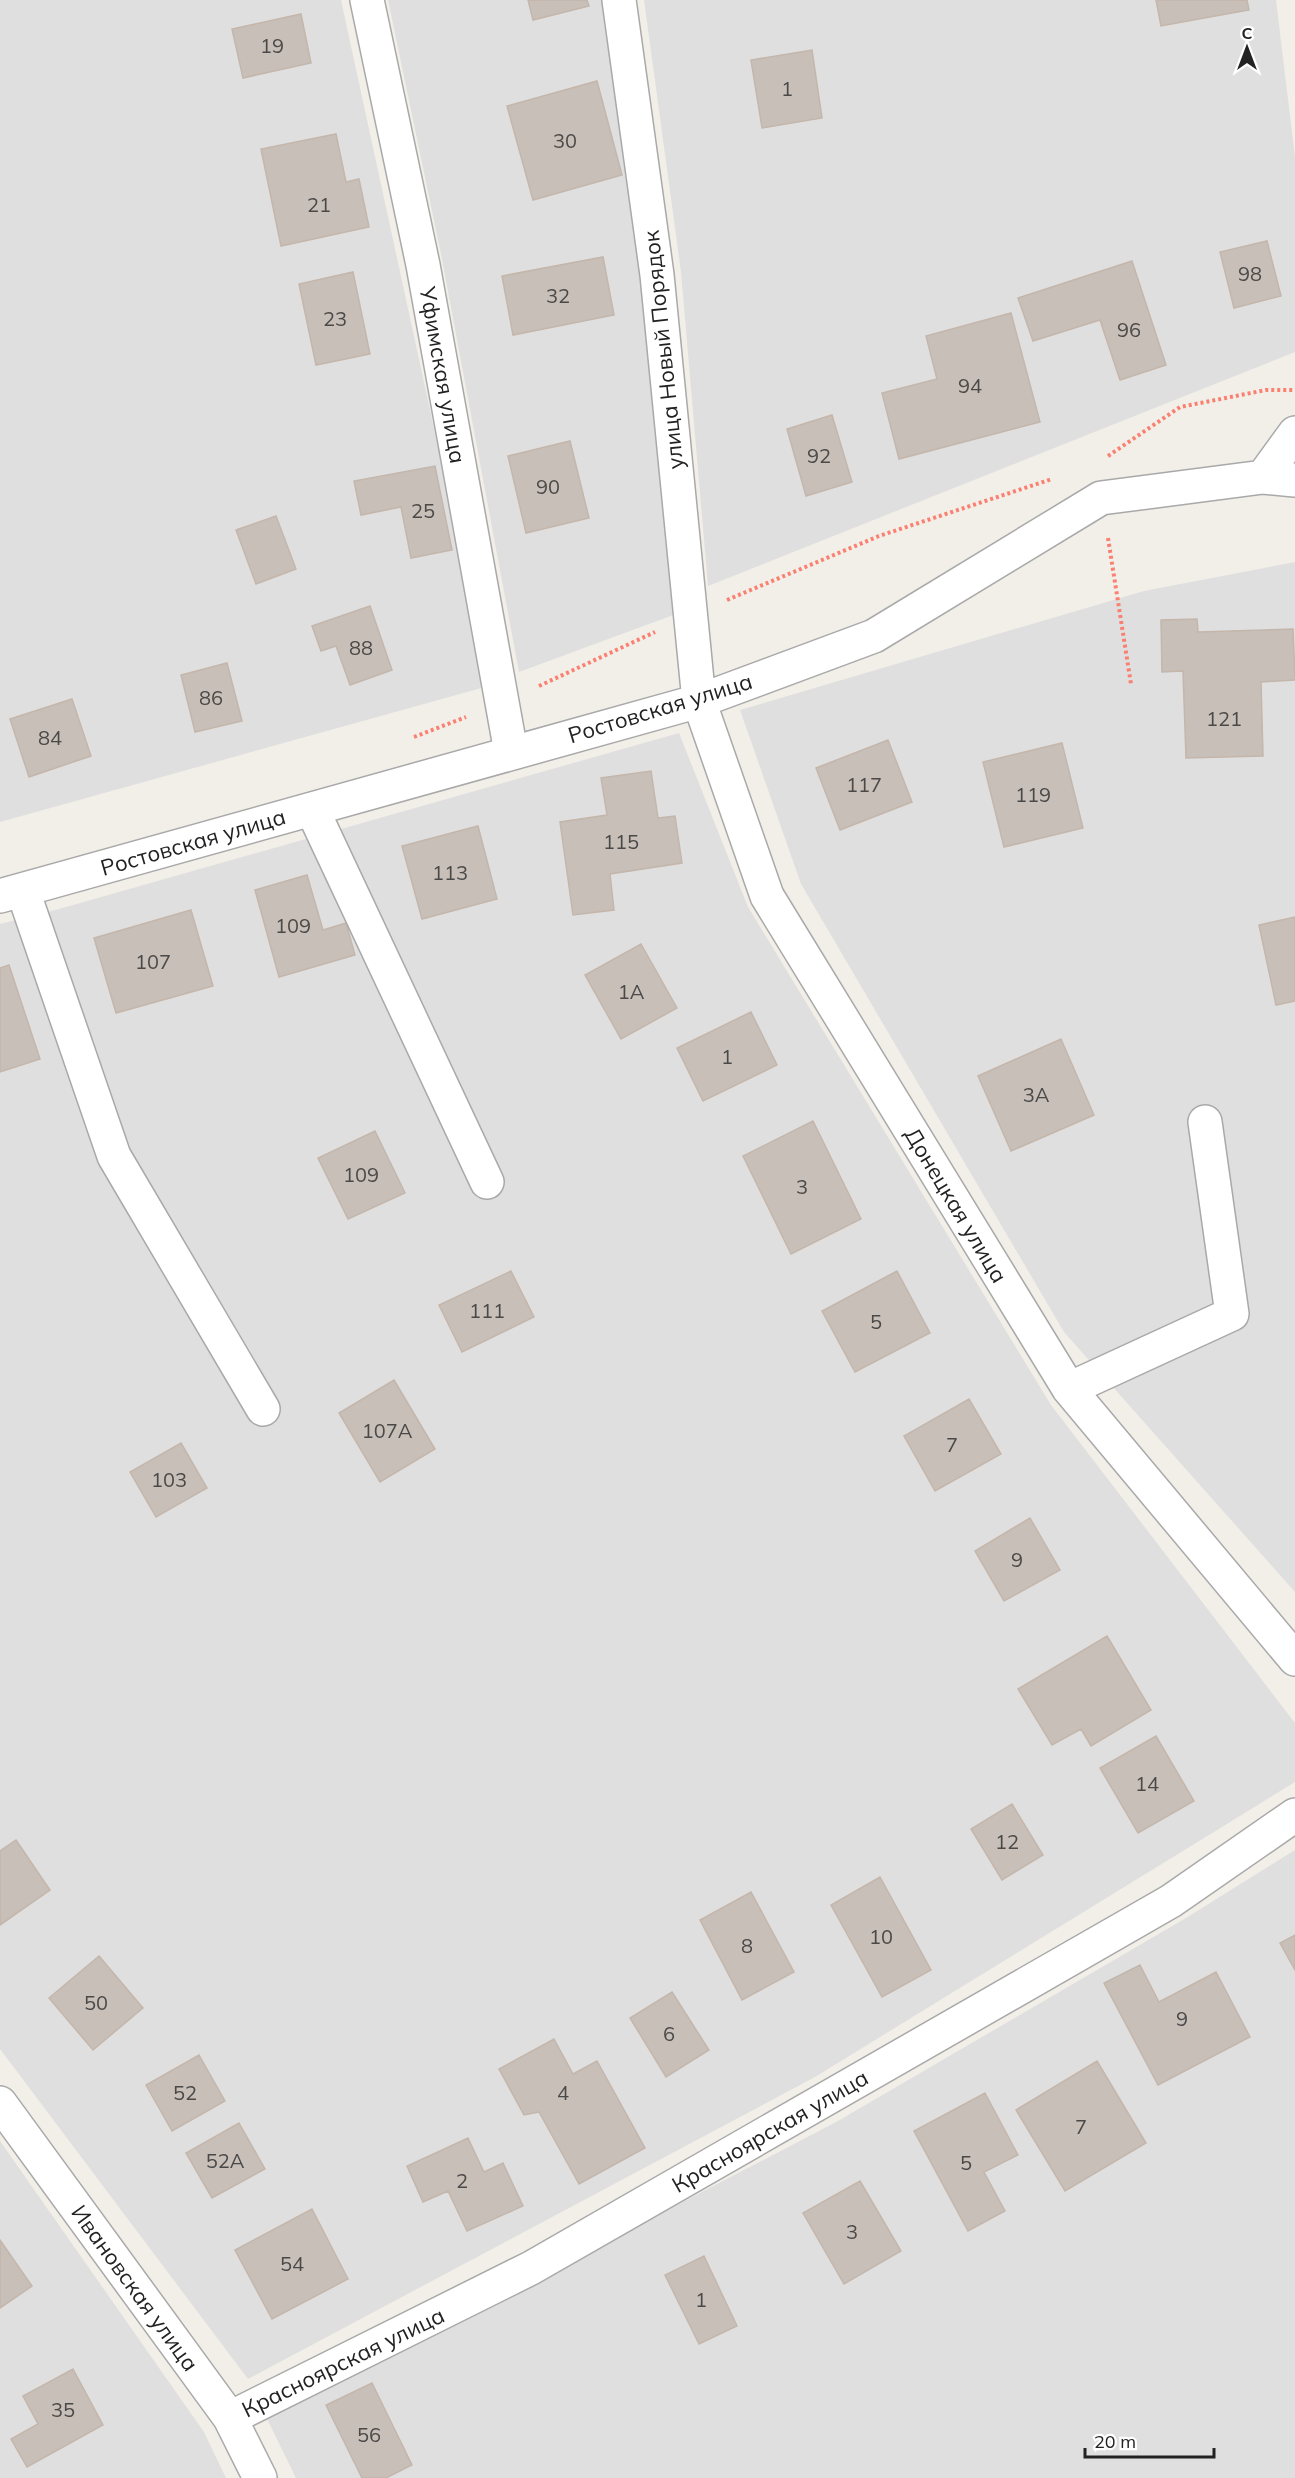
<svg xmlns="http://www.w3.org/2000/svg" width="1295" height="2478" font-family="Mulish,sans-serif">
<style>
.residential{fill:#e0dfdf}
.building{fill:#c7bfb8;stroke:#c4b6ab;stroke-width:1.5}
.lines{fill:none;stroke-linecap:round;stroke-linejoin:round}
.minor-casing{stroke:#a9a9a9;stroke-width:36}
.path{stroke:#fa8072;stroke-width:4;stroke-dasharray:3 3;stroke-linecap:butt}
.minor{stroke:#fff;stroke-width:33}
.labels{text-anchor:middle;stroke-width:5;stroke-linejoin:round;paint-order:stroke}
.number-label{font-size:20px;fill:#4b4948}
.street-label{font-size:22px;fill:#222;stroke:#fff}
</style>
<rect width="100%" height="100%" fill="#f2efe9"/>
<path class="residential" d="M0 0H341L460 548 485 687 0 822Z
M388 0H604L638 233 676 614 519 672 441 254Z
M644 0H1276L1295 157V352L708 586 681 272Z
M1295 562V1592L1064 1332 801 884 740 710 1144 591Z
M679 733 748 907 1051 1405 1295 1723V1782L815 2077 248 2379 0 2049V924L59 909Z
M1295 1850V2478H296L267 2419 838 2121 1186 1918Z
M0 2141 204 2432 226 2478H0Z"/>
<path class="building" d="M528 0H587L589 6 533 20Z
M1156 0H1247L1249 10 1161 26Z
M301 14 311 63 243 78 232 29Z
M812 50 822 118 762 128 751 60Z
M597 81 622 175 533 200 507 106Z
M336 134 346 182 359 179 369 227 281 246 261 149Z
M1267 241 1281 296 1234 308 1220 252Z
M603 257 614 315 513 335 502 276Z
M1132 261 1166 365 1120 380 1100 320 1033 341 1018 298Z
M353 272 370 354 316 365 299 284Z
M1011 313 1040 422 899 459 882 393 937 379 926 336Z
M832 415 852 482 806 496 787 429Z
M570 441 589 518 526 533 508 456Z
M435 466 452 550 411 558 401 507 361 515 354 481Z
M276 516 296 569 256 584 236 530Z
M370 606 392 670 350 685 336 646 321 651 312 626Z
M1197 619 1198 632 1293 629 1295 680 1261 682 1263 756 1186 758 1183 671 1162 672 1161 620Z
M227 663 242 721 195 732 181 675Z
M72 699 91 756 29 777 10 719Z
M888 740 912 802 840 830 816 768Z
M1062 743 1083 828 1004 847 983 762Z
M651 771 658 818 675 816 682 863 610 874 614 910 573 915 560 822 607 815 601 778Z
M478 826 497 899 422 919 402 846Z
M307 875 323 930 346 923 355 955 279 977 255 890Z
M191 910 213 986 116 1013 94 938Z
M1295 917V1001L1276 1005 1259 925Z
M641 944 677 1008 621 1039 585 975Z
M9 965 40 1059 0 1072V968Z
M751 1012 777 1065 703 1101 677 1048Z
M1061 1039 1094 1115 1011 1151 978 1076Z
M813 1121 861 1219 791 1254 743 1156Z
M375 1131 405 1193 348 1219 318 1158Z
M511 1271 534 1317 462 1352 439 1305Z
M897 1271 930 1333 855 1372 822 1311Z
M394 1380 435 1449 380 1482 339 1413Z
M969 1399 1001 1454 935 1491 904 1436Z
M181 1443 207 1488 156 1517 130 1472Z
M1030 1518 1060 1570 1004 1601 975 1551Z
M1107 1636 1151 1710 1091 1746 1081 1729 1052 1745 1018 1689Z
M1156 1736 1194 1801 1138 1833 1100 1768Z
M1012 1804 1043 1855 1002 1880 971 1829Z
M16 1840 50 1890 0 1925V1851Z
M880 1877 931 1970 882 1997 831 1905Z
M751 1892 794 1972 742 2000 700 1920Z
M1295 1935V1970L1280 1943Z
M99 1956 143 2008 93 2050 49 1998Z
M1140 1965 1159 2002 1216 1972 1250 2037 1158 2085 1104 1983Z
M672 1992 709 2050 666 2077 630 2018Z
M554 2039 573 2074 597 2061 645 2148 579 2184 539 2112 524 2115 499 2069Z
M199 2055 225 2101 172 2131 146 2085Z
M1097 2061 1146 2143 1065 2191 1016 2110Z
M985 2093 1018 2155 984 2172 1005 2211 968 2231 914 2131Z
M239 2123 265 2169 212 2198 186 2153Z
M468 2138 484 2172 503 2163 523 2206 467 2231 448 2191 423 2202 407 2166Z
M860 2181 901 2251 844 2284 803 2213Z
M312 2209 348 2279 272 2319 235 2250Z
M0 2240 32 2286 0 2308Z
M704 2256 737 2326 699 2344 665 2275Z
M73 2369 103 2425 27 2467 11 2439 38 2424 23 2396Z
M372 2383 412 2465 386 2478H362L326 2405Z"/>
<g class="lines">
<g class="minor-casing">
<path id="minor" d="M367 0 423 265 511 752
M619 0 657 275 699 701 767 896 1069 1389 1295 1659
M1263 477 1295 433
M312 809 487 1182
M23 891 114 1156 263 1409
M0 896 699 701 874 636 1101 498 1263 477 1295 480
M1069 1389 1232 1314 1205 1122
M0 2103 230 2418 260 2478
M230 2418 531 2268 1171 1901 1295 1815"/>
</g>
<path class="path" d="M1108 456 1180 407 1266 390H1295
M1108 538 1131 684
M727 600 879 536 1052 479
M539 686 655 632
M414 737 466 717"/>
<use href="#minor" class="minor"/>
</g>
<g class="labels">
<g class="number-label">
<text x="272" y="53">19</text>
<text x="787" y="96">1</text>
<text x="565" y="148">30</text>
<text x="319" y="212">21</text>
<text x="1250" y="281">98</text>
<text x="558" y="303">32</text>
<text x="335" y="326">23</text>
<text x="1129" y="337">96</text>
<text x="970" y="393">94</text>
<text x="819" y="463">92</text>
<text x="548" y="494">90</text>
<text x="423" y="518">25</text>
<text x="361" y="655">88</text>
<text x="211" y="705">86</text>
<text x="1224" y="726">121</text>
<text x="50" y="745">84</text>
<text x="864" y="792">117</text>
<text x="1033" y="802">119</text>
<text x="621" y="849">115</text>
<text x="450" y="880">113</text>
<text x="293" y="933">109</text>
<text x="153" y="969">107</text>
<text x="631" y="999">1А</text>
<text x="727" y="1064">1</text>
<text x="1036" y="1102">3А</text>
<text x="361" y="1182">109</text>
<text x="802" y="1194">3</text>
<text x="487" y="1318">111</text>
<text x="876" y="1329">5</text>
<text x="387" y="1438">107А</text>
<text x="952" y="1452">7</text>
<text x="169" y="1487">103</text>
<text x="1017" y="1567">9</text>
<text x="1147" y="1791">14</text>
<text x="1007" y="1849">12</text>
<text x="881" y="1944">10</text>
<text x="747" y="1953">8</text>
<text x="96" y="2010">50</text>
<text x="1182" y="2026">9</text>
<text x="669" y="2041">6</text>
<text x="185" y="2100">52</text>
<text x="563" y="2100">4</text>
<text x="1081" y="2134">7</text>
<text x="225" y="2168">52А</text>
<text x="966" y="2170">5</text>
<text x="462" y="2188">2</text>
<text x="852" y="2239">3</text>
<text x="292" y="2271">54</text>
<text x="701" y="2307">1</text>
<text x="63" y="2417">35</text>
<text x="369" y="2442">56</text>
</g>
<g class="street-label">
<text transform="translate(663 350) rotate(-96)" y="8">улица Новый Порядок</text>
<text transform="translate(443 375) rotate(80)" y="8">Уфимская улица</text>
<text transform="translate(660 708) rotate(-17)" y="8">Ростовская улица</text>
<text transform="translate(193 842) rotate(-16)" y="8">Ростовская улица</text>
<text transform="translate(956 1205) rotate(59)" y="8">Донецкая улица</text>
<text transform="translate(770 2131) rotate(-30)" y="8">Красноярская улица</text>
<text transform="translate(135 2288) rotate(54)" y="8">Ивановская улица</text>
<text transform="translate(343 2362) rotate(-26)" y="8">Красноярская улица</text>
</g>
</g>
<g transform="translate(1247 48)" stroke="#ffffff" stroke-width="4.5" paint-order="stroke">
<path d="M0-4.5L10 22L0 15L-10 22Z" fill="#222222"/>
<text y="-9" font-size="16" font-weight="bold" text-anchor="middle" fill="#222222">С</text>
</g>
<path d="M1085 2448v9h129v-9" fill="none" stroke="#222222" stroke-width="3"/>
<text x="1094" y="2448" font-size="18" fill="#222222" stroke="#ffffff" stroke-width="4.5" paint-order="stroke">20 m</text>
</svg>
